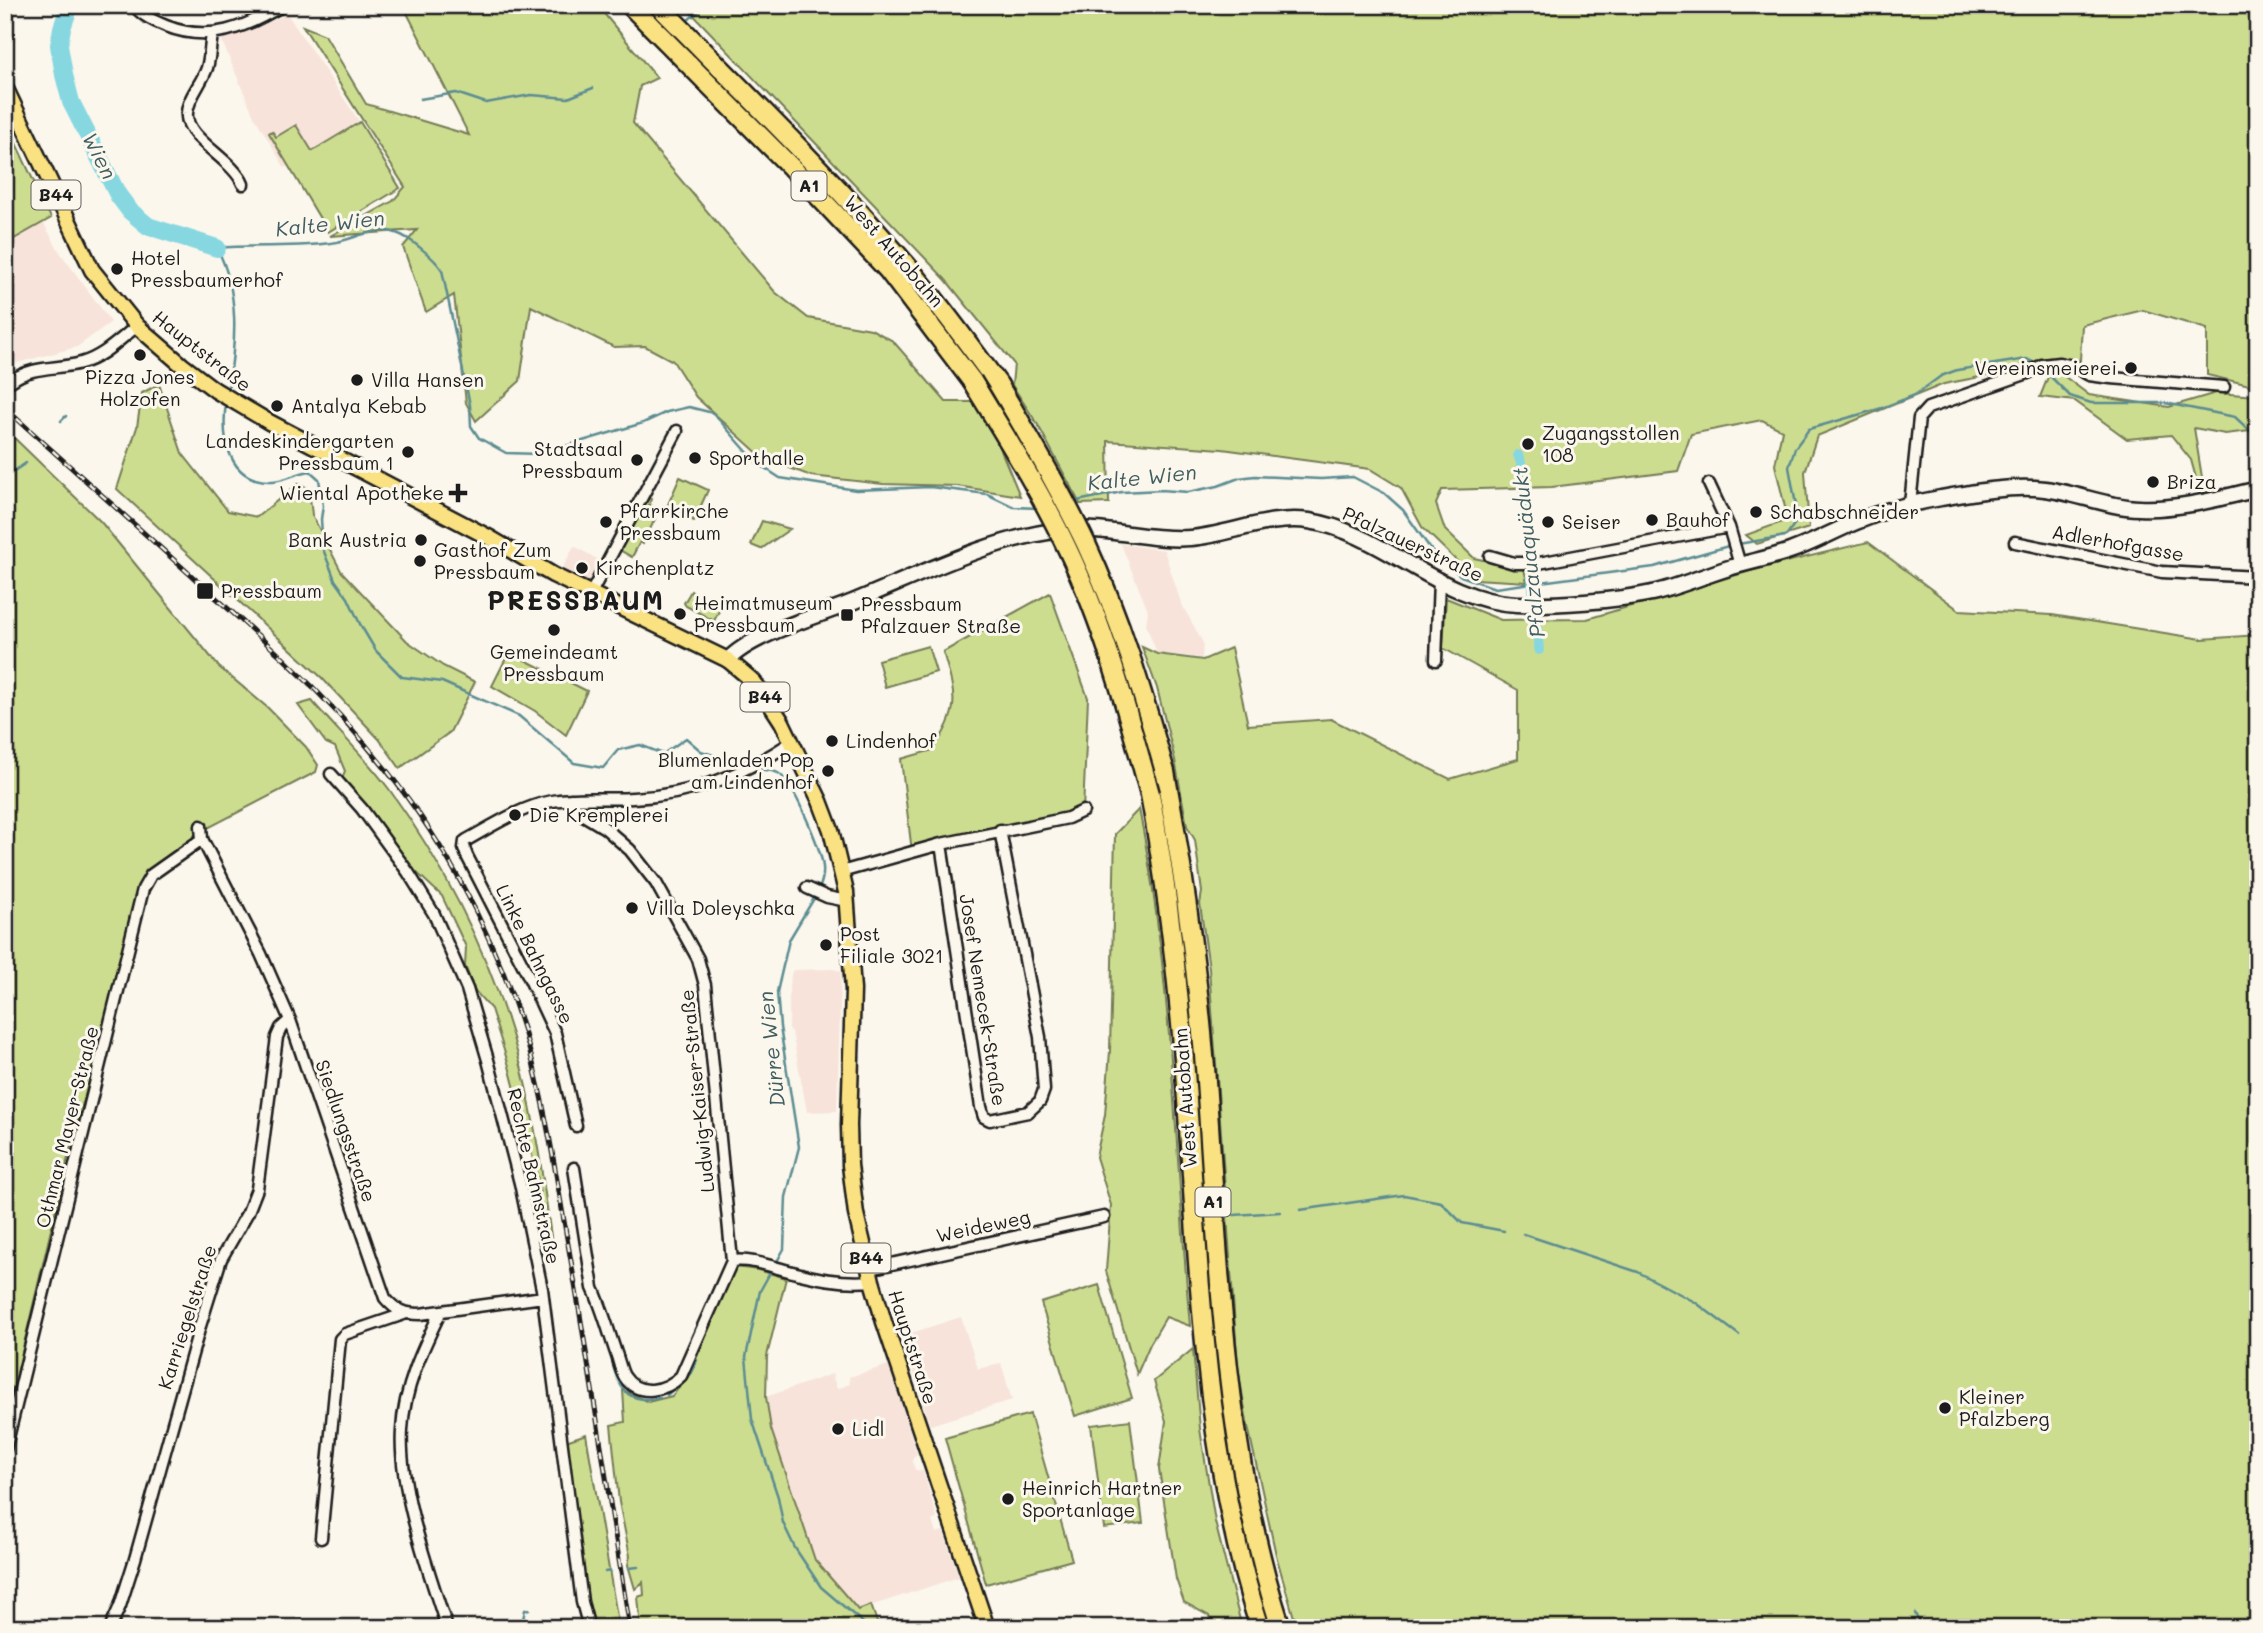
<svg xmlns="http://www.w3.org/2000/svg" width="2263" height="1633" font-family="Mali,sans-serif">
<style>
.built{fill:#f7e3da}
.green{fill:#cddd90;stroke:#747c56;stroke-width:2}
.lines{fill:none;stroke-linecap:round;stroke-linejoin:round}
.stream{stroke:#5c8c92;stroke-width:2.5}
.canal{stroke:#87d7e1;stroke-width:10}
.river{stroke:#87d7e1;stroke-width:18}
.street-casing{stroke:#1c1c1c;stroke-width:15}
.secondary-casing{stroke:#1c1c1c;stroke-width:19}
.primary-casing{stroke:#1c1c1c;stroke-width:19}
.highway-casing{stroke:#1c1c1c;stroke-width:23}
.street{stroke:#fbf7ec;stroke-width:10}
.secondary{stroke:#fbf7ec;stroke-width:14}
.primary{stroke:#fae181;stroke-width:14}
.highway{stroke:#fae181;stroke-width:18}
.rail-casing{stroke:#1c1c1c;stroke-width:5}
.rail{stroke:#fbf7ec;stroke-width:2.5;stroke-dasharray:8;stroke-linecap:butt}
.highway-bridge-casing{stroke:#1c1c1c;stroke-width:23;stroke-linecap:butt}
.highway-bridge{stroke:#fae181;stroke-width:18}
.poi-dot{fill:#1c1c1c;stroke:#fbf7ec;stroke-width:2.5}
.labels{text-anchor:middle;stroke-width:6;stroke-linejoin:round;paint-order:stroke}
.shield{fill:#fbf7ec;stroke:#5f5e5a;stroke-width:2}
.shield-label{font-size:18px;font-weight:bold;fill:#1c1c1c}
.street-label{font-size:19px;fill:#1c1c1c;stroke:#fbf7ec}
.poi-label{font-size:19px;fill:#1c1c1c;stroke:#fbf7ec;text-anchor:start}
.water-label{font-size:21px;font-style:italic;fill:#415d61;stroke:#fbf7ec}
.district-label{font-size:26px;font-weight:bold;letter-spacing:2px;fill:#1c1c1c;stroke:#fbf7ec}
</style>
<rect width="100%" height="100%" fill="#fbf7ec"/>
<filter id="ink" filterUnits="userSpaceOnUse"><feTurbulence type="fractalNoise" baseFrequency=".0143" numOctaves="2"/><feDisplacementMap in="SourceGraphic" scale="14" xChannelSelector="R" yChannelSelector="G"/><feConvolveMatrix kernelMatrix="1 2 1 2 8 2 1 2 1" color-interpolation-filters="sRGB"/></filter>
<g filter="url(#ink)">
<path class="built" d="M287 14 359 121 285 168 254 116 221 39 261 26Z
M43 222 59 251 111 322 77 347 17 363 5 353V244Z
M1121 544 1164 550 1181 603 1203 643 1202 658 1157 653 1146 625 1148 611Z
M574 546 604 563 591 589 560 573Z
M833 969 841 971 837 1111 807 1112 792 1032 789 1030V986L792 971 795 970Z
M961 1317 978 1369 1001 1363 1012 1400 930 1425 902 1336Z
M889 1365 917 1454 912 1460 915 1470 923 1471 937 1518 932 1521 936 1533 943 1531 959 1577 858 1610 815 1560 771 1429 766 1397 832 1374 837 1389 850 1384 849 1377Z"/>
<path class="green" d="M403 5H597L657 78 640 86 633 123 775 292 808 318 871 329 893 341 946 402H973L998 443 1020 496 957 486 883 484 811 476 763 458 696 397 673 361 645 346 614 347 531 306 520 381 476 421 466 403 454 295 426 312 403 247 417 230 330 236 393 201 405 187 303 26 325 35 366 104 469 135Z
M684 5H2258V387L2207 375V329L2143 310 2082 325 2080 360H2040L1990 375 1944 384 1817 436 1805 472 1809 528 1757 544 1746 535 1788 520 1775 465 1782 430 1762 420 1691 434 1678 471 1552 487 1442 490 1436 504 1445 530 1474 558 1524 569 1527 582 1475 579 1422 527 1401 488 1370 469 1222 449 1108 441 1109 503 1080 504 1038 425 1012 385 1014 364 946 280Z
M5 120 51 218 5 244Z
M360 122 400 188 328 232 269 133 272 131 276 137 296 125 312 151Z
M2052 367 2089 395 2169 407 2216 393 2258 396V430L2225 434 2194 428 2205 496H2201L2191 460 2171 435 2127 439 2075 401 2040 397Z
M159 384 182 453 228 511 257 517 299 483 309 489 312 515 341 571 407 641 443 666 475 682 450 732 400 768 379 739 321 677 117 489 137 427 142 393Z
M5 429 101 522 219 667 268 708 306 747 318 765 316 772 196 834 147 884 126 949 71 1145 5 1424Z
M680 477 708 490 694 521 666 509Z
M645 496 651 499 649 505 657 509 653 518 655 519 643 544 640 542 632 557 618 549Z
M762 521 790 529 761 549 751 545Z
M1868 542 1959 610 2052 615 2202 639 2258 635V1628H1297L1276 1555 1247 1422 1238 1368 1209 968 1200 904 1202 892 1195 840 1187 826 1175 760 1157 688 1142 647 1157 654 1203 660 1231 648 1248 725 1331 719 1450 779 1518 759V690L1443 648 1446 598 1501 620 1587 619 1750 571Z
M691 591 716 602 720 609 714 621 686 606 684 603Z
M1050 593 1088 698 1083 811 912 852 901 759 933 750C961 709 956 697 943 652Z
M928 646 936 672 885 687 878 660Z
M509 652 587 691 566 735 535 711 492 686Z
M312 701C337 730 366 758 389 789 449 872 495 967 521 1066 536 1125 544 1185 552 1244H547L537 1175 509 1066 491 1009 475 991 465 966 466 947 442 896 413 869 367 806 342 778 345 771 335 747 326 743 298 705Z
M1139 809C1173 979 1175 1153 1190 1326L1166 1317 1150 1344 1137 1374 1106 1271 1111 1205 1096 1157 1105 1115 1110 1051 1115 834Z
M735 1267 758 1270 786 1278 767 1356 766 1397 771 1429 815 1560 858 1610 871 1605 879 1628H641L638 1597 644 1595 643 1582 635 1589 628 1565 630 1556 619 1502 611 1425 625 1422 623 1390 648 1402 672 1396 688 1377Z
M1099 1285 1132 1398 1075 1416 1041 1303Z
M1193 1349 1200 1429 1215 1522 1242 1628H1212L1209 1616 1184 1602 1176 1579 1159 1469 1166 1421 1154 1381Z
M1030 1414 1072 1560 986 1584 945 1438Z
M1130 1420 1143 1523 1104 1528 1091 1425Z
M586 1434 619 1628H595L588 1600 566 1441Z"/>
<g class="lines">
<path class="stream" d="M688 20 706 5
M420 99 456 93 486 103 531 95 568 98 593 88
M2042 368 2070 396 2091 403H2165L2235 417 2250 431 2258 432
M228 390C236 343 240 293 217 248 257 244 297 249 337 242 356 238 377 226 396 233 410 237 435 259 442 270L470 405 471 426 479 438 506 453 539 454 643 423 667 412 689 407 713 413 757 463 780 478 856 490 930 487 987 494 1014 507 1038 508
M226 403C221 438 228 483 273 481 287 480 296 473 310 471L319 479 323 506 321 519 323 549 335 580 348 598 360 624 376 651 402 677 442 682 519 716 574 763 603 768 618 750 640 745 663 754 686 738 701 751 743 765
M61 421 66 416
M5 477 26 463
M1072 502 1122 492 1161 490 1188 492 1218 486 1239 478 1255 476 1321 479 1353 477 1384 493 1403 510 1432 551 1461 576 1495 588 1654 567 1732 545
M1738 544 1786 536 1795 523 1796 505 1789 467 1795 448 1809 429 1882 408 1915 395 1941 376 1957 370 2027 359 2037 364
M756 769C762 770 772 770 778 773 793 781 821 849 823 867 824 875 822 882 819 889
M1300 1210 1404 1195 1441 1202 1462 1223 1504 1231
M1234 1215 1280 1212
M1523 1234 1638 1272 1695 1302 1739 1335
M775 1265 784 1249 786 1197 799 1147 780 1027 777 992 789 940 816 895
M771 1271 760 1291 746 1357 752 1419 778 1497 783 1523 795 1548 821 1587 869 1628
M613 1366C621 1393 630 1403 660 1398
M667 1395 692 1372 697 1360
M629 1568 638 1567
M605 1572 610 1571
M1915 1613 1921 1628
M521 1628 525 1610 529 1609"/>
<path class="canal" d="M1518 455 1521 463 1539 650"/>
<path class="river" d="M70 5 62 28 59 45 64 75 71 102 118 195 130 211 148 226 217 248"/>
<g class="street-casing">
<path id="street" d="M134 5C142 16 154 21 166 26 209 43 245 28 283 5
M212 35C210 46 210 57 207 68 202 83 188 97 187 113 184 138 233 159 243 184
M11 381C33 365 56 370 81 363 103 357 119 340 137 326
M1709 484 1729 527 1740 565
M2252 490 2258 511
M1910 504 1919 418 1928 408 2028 373 2042 365 2059 363 2073 366 2089 375 2111 378 2224 387
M2015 542 2162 572 2258 577
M1490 556 1514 563H1539L1729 527
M591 593 677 431
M1436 660 1439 580
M331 774 362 809 408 872 434 914 467 989 488 1060 520 1183 542 1289 582 1602 589 1628
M571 799 575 810 605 828 630 850 656 883 698 959 705 985 732 1261 681 1376C666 1391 638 1398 624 1376 621 1371 619 1362 617 1356 609 1333 603 1310 593 1288L574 1168
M201 826 202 839 261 954 290 1020 385 1298C396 1311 404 1314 420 1314L543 1297
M941 844 981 1107 984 1117 990 1120 1028 1112 1040 1101 1044 1090 1040 1037 1000 830
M841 872 941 844 1068 818 1083 811
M807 888 827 897 847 901
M576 1126 555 1033 526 971 467 856 464 848 465 841C492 826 521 807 552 801 579 796 606 800 633 798 694 795 742 775 792 742
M732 1261C751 1259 767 1265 785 1270 814 1278 842 1284 872 1281
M869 1269 1104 1217
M440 1313C422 1350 404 1388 402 1430 398 1489 429 1571 447 1628
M5 1450 143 889 151 875 202 839
M321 1538 340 1339 345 1334 404 1314
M110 1628 120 1606 135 1559 200 1326 221 1259 248 1212 257 1189 277 1037 281 1028 290 1020
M244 1628H253
M1167 1628 1168 1625"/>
</g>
<g class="secondary-casing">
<path id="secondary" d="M728 660C752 634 816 617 850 603 915 577 993 537 1062 530 1105 526 1148 541 1190 538 1229 535 1270 515 1309 521 1383 532 1439 601 1516 604 1555 605 1615 601 1652 593 1678 587 1703 576 1729 568 1749 562 1770 558 1790 551 1813 543 1834 531 1856 522 1884 510 1912 503 1941 498 1974 492 2012 485 2045 489 2077 493 2107 507 2139 508 2179 510 2220 498 2258 489"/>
</g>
<g class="primary-casing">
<path id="primary" d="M5 87 92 270 137 326 182 365 215 390 269 422 490 538 553 575 728 660 753 681 771 705 782 722 820 801 831 830 846 892 853 990 849 1125 850 1165 856 1214 872 1281 884 1322 987 1628"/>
</g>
<g class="highway-casing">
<path id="highway" d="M630 5 791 167 888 270 972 381
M658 5C735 83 813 159 885 241 926 286 962 335 998 384
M1165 772C1183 870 1197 967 1205 1067 1219 1256 1222 1446 1281 1628
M1150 794C1167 886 1178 978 1185 1072 1199 1259 1202 1448 1260 1628"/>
</g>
<use href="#street" class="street"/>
<use href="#secondary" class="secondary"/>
<use href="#primary" class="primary"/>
<use href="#highway" class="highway"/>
<g class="rail-casing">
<path id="rail" d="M5 408 283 658C352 723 412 794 458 877 489 934 517 1000 533 1063 550 1129 559 1195 571 1261 592 1383 610 1506 630 1628"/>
</g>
<use href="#rail" class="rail"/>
<g class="highway-bridge-casing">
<path id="highway-bridge" d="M972 381C1006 437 1040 491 1068 550 1105 628 1127 710 1150 794
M998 384C1029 436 1060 489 1086 544 1120 617 1143 694 1165 772"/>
</g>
<use href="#highway-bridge" class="highway-bridge"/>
</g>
</g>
<g class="poi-dot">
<circle cx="117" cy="269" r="7"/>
<circle cx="140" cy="355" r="7"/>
<circle cx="2131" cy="368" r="7"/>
<circle cx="357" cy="380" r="7"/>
<circle cx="277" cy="406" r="7"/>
<circle cx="1528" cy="444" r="7"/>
<circle cx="408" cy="452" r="7"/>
<circle cx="695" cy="458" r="7"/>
<circle cx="637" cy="460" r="7"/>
<circle cx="2153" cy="482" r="7"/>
<path d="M454.5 482.5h7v7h7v7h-7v7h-7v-7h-7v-7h7z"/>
<circle cx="1756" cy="512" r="7"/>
<circle cx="1652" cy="520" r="7"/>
<circle cx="606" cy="522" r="7"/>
<circle cx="1548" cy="522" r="7"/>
<circle cx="421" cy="540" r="7"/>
<circle cx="420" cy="561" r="7"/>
<circle cx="582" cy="568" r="7"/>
<rect x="196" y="582" width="18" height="18" rx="3.5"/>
<circle cx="680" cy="614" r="7"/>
<rect x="840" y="608" width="14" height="14" rx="3.5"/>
<circle cx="554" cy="630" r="7"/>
<circle cx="832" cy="741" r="7"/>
<circle cx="828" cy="771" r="7"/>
<circle cx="515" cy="815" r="7"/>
<circle cx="632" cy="908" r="7"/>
<circle cx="826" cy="945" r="7"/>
<circle cx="1945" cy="1408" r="7"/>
<circle cx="838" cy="1429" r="7"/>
<circle cx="1008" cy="1499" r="7"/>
</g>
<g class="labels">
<g class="shield">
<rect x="791.5" y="171.5" width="35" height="29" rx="5"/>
<rect x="31.5" y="180.5" width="49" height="29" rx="5"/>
<rect x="740.5" y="682.5" width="49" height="29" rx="5"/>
<rect x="1195.5" y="1187.5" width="35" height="29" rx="5"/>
<rect x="841.5" y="1243.5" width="49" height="29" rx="5"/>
</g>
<g class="shield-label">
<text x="809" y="192">A1</text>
<text x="56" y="201">B44</text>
<text x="765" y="703">B44</text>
<text x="1213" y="1208">A1</text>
<text x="866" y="1264">B44</text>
</g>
<g class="street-label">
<text transform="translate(894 251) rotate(49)" y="7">West Autobahn</text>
<text transform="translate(202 351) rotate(38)" y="7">Hauptstraße</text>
<text transform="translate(2118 543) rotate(10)" y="7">Adlerhofgasse</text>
<text transform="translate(1413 544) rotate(25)" y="7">Pfalzauerstraße</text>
<text transform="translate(535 954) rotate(64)" y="7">Linke Bahngasse</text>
<text transform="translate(983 1000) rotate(81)" y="7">Josef Nemecek-Straße</text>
<text transform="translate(697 1091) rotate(-96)" y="7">Ludwig-Kaiser-Straße</text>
<text transform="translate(1185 1098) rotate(-94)" y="7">West Autobahn</text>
<text transform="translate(67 1127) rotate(-76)" y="7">Othmar Mayer-Straße</text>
<text transform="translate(346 1131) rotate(71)" y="7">Siedlungsstraße</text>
<text transform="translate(534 1176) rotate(77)" y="7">Rechte Bahnstraße</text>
<text transform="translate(983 1226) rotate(-12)" y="7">Weideweg</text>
<text transform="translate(187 1317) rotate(-72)" y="7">Karriegelstraße</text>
<text transform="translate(913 1347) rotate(72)" y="7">Hauptstraße</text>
</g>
<g class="poi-label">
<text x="131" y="265">Hotel<tspan x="131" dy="22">Pressbaumerhof</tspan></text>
<text x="2117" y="375" text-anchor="end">Vereinsmeierei</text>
<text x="140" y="384" text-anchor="middle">Pizza Jones<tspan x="140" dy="22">Holzofen</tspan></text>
<text x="371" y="387">Villa Hansen</text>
<text x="291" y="413">Antalya Kebab</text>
<text x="1542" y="440">Zugangsstollen<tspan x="1542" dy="22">108</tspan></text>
<text x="394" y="448" text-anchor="end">Landeskindergarten<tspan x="394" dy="22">Pressbaum 1</tspan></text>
<text x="623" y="456" text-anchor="end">Stadtsaal<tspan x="623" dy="22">Pressbaum</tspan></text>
<text x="709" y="465">Sporthalle</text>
<text x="2167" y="489">Briza</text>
<text x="444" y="500" text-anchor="end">Wiental Apotheke</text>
<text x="620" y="518">Pfarrkirche<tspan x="620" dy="22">Pressbaum</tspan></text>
<text x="1770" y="519">Schabschneider</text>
<text x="1666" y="527">Bauhof</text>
<text x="1562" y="529">Seiser</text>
<text x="407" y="547" text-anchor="end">Bank Austria</text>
<text x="434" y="557">Gasthof Zum<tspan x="434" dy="22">Pressbaum</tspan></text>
<text x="596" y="575">Kirchenplatz</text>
<text x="221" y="598">Pressbaum</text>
<text x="694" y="610">Heimatmuseum<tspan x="694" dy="22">Pressbaum</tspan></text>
<text x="861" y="611">Pressbaum<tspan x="861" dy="22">Pfalzauer Straße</tspan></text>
<text x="554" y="659" text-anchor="middle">Gemeindeamt<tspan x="554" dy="22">Pressbaum</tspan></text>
<text x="846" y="748">Lindenhof</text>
<text x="814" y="767" text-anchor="end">Blumenladen Pop<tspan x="814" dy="22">am Lindenhof</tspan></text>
<text x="529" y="822">Die Kremplerei</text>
<text x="646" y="915">Villa Doleyschka</text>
<text x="840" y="941">Post<tspan x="840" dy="22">Filiale 3021</tspan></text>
<text x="1959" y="1404">Kleiner<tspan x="1959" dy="22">Pfalzberg</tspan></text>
<text x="852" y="1436">Lidl</text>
<text x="1022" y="1495">Heinrich Hartner<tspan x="1022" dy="22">Sportanlage</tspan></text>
</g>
<g class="water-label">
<text transform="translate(99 156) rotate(63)" y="7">Wien</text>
<text transform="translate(330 224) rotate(-6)" y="7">Kalte Wien</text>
<text transform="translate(1142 478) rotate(-6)" y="7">Kalte Wien</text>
<text transform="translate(1529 552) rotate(-96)" y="7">Pfalzauaquädukt</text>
<text transform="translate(772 1049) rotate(-96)" y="7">Dürre Wien</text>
</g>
<g class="district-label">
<text x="576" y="610">PRESSBAUM</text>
</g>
</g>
<rect width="2263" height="1633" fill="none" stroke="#fbf7ec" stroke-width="28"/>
<rect x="14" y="14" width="2235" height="1605" fill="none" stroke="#1c1c1c" stroke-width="2.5" filter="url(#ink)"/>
</svg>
